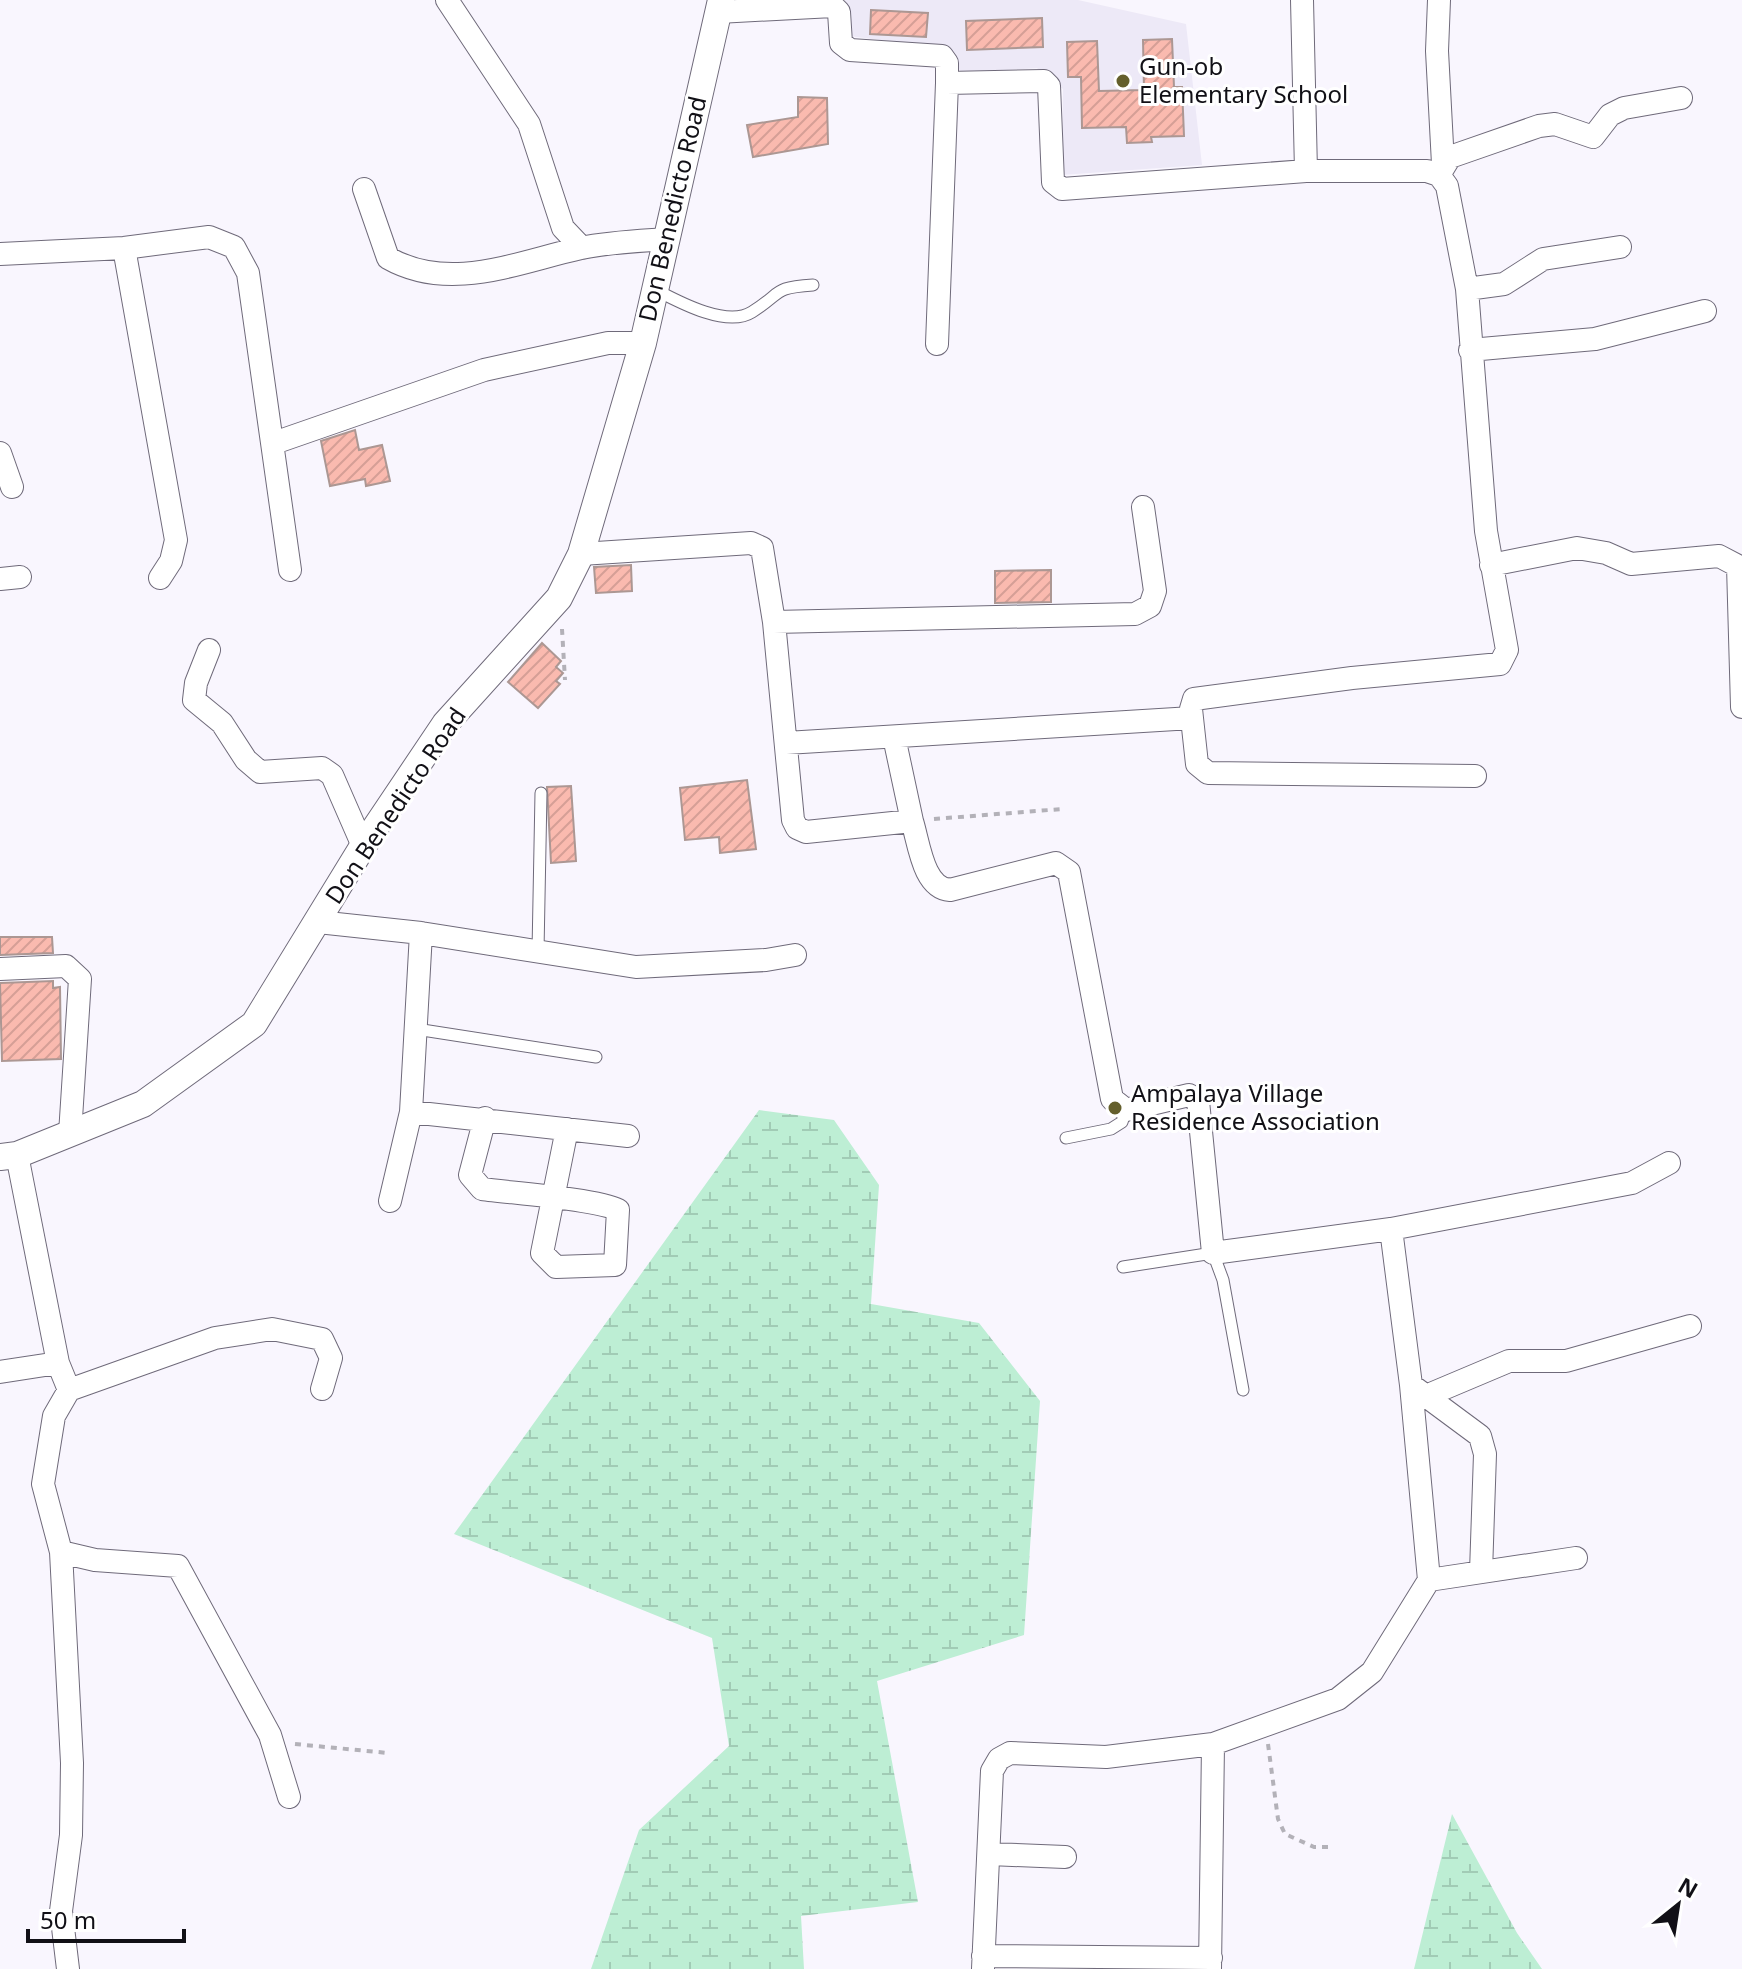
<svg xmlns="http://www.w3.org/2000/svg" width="1742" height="1969" font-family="'Noto Sans',sans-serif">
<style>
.built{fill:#ede9f7}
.wetland{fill:url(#wetland-marsh)}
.building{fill:url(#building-hatch);stroke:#ac9793;stroke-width:2}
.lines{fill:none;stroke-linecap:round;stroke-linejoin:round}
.service-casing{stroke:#6f6a7a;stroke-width:13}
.minor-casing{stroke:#6f6a7a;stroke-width:24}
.tertiary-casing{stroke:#6f6a7a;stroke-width:28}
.path{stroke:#b3b1b8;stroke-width:4;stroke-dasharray:6 6;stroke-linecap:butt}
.service{stroke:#fff;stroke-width:11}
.minor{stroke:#fff;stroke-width:22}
.tertiary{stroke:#fff;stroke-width:26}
.poi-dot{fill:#645f2c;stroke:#fff;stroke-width:3}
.labels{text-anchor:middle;stroke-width:6;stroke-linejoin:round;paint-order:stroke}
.poi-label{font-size:24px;fill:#111016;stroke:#fff;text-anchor:start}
.street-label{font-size:24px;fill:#111016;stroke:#fff}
</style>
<defs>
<pattern id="wetland-marsh" width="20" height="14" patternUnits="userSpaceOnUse" patternTransform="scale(2)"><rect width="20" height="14" fill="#bdeed4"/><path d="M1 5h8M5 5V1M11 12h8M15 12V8" fill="none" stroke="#a1cbb5"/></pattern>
<pattern id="building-hatch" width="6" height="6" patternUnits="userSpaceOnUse" patternTransform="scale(2)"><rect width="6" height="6" fill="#fabaaf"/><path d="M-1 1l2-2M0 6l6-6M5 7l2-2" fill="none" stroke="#d59f96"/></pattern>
</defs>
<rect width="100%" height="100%" fill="#f9f6fe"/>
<path class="built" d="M845 0H1078L1186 24 1202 165 1062 175 1063 89 1037 68 962 73 943 48 849 36Z"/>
<path class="wetland" d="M759 1110 834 1120 879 1185 871 1304 979 1323 1040 1401 1024 1635 877 1681 918 1902 801 1916 804 1969H591L639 1830 729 1746 712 1638 454 1534Z
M1452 1814 1517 1933 1542 1969H1414Z"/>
<path class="building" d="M871 10 928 13 926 37 870 34Z
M1042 18 1043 47 967 50 966 21Z
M1172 39 1174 87H1182L1184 136 1151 137 1152 142 1127 143 1126 127 1082 128 1081 77H1068L1067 42 1097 41 1099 91 1144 90 1143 40Z
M798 97 827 98 828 144 753 157 747 125 798 117Z
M355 430 359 450 382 445 390 481 366 486 365 479 330 486 321 441Z
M631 565 632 591 596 593 594 567Z
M1051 570V602L995 603V571Z
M542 643 561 661 556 667 563 673 556 681 560 684 538 708 508 682Z
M747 780 756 849 720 853 719 837 685 840 680 788Z
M571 786 576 861 551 863 547 787Z
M0 937H52L53 953 0 955Z
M53 981V988L60 987 61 1059 2 1061 0 983Z"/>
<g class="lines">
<g class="service-casing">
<path id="service" d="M656 290C679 302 727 328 752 312 784 292 771 288 813 285
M538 951 541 793
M416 1029 596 1057
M1066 1138 1111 1129 1122 1122 1126 1110
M1123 1267 1213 1253 1223 1280 1243 1390"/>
</g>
<g class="minor-casing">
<path id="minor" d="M447 0 529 124 563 228 582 248
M1302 0 1306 171
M1439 0 1437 51 1443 164
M718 12 833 6 839 12 841 43 850 50 942 56 947 63V83L1044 81 1049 86 1053 182 1062 189 1306 171H1427L1439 175 1447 186 1467 289 1486 531 1507 650 1500 664 1352 678 1194 699 1191 709 1197 764 1208 773 1475 776
M1439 175 1450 157 1539 126 1555 124 1593 137 1610 115 1624 108 1681 98
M364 189 388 258C450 293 517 262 581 248 609 242 638 241 667 239
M124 248 176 540 171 561 160 578
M0 254 124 248 209 237 234 247 248 273 290 570
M1467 289 1504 284 1543 259 1620 247
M937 344 947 83
M1470 350 1595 339 1705 311
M274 443 484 370 608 343H643
M0 453 12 487
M581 554 751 543 762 548 774 622 793 820 797 828 806 832 912 821C919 843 923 888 950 890L1056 863 1069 872 1112 1099 1126 1110 1189 1095 1198 1101 1213 1253 1391 1229 1632 1183 1669 1163
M1491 565 1577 548 1606 553 1631 564 1719 556 1738 566 1742 707
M0 579 20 577
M774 622 1135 614 1150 606 1155 591 1143 507
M209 650 196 683 194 700 222 723 246 760 260 772 322 768 332 775 363 846
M894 737 912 821
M786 743 1192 718
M318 922 421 933 636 967 766 960 795 955
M0 969 66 966 80 979 70 1134
M411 1112 628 1136
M485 1118 470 1175 482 1189C511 1193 597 1199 618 1210L615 1265 556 1267 542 1253 567 1129
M17 1155 58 1363 69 1390
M390 1201 411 1112 421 933
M0 1372 58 1363
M1411 1385 1426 1396 1509 1361H1566L1690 1326
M1426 1396 1480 1436 1485 1454 1481 1572
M61 1552 72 1763 71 1835 61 1911 68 1969
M1429 1580 1576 1558
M289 1797 270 1735 178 1566 95 1560 61 1552 43 1484 54 1416 69 1390 215 1338 272 1329 322 1339 331 1358 322 1389
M990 1854 1065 1857
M983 1956 1211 1958
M983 1969 992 1771 999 1759 1010 1753 1106 1757 1213 1744 1338 1699 1372 1672 1429 1580 1411 1385 1391 1229
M1210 1969 1213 1744"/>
</g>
<g class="tertiary-casing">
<path id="tertiary" d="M0 1157 17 1155 143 1104 254 1024 363 846 445 724 559 598 581 554 643 343 721 0"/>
</g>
<path class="path" d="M562 629 565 680
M934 819 1062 809
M295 1744 388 1753
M1268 1744 1278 1819 1285 1834 1314 1847H1332"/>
<use href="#service" class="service"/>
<use href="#minor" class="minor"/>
<use href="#tertiary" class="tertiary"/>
</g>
<g class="poi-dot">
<circle cx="1123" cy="81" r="8"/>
<circle cx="1115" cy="1108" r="8"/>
</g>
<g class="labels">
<g class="poi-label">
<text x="1139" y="75">Gun-ob<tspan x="1139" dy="28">Elementary School</tspan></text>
<text x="1131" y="1102">Ampalaya Village<tspan x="1131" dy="28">Residence Association</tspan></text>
</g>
<g class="street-label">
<text transform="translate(673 209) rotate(-77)" y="8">Don Benedicto Road</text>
<text transform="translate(396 806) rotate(-56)" y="8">Don Benedicto Road</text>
</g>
</g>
<g transform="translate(1678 1905) rotate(30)" stroke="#ffffff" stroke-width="6" paint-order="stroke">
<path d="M0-6L14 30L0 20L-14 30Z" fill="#111016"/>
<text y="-12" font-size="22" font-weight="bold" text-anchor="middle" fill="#111016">N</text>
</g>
<path d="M28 1929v12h156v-12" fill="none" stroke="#111016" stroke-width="4"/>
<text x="40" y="1929" font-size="24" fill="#111016" stroke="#ffffff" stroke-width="6" paint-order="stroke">50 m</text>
</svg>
